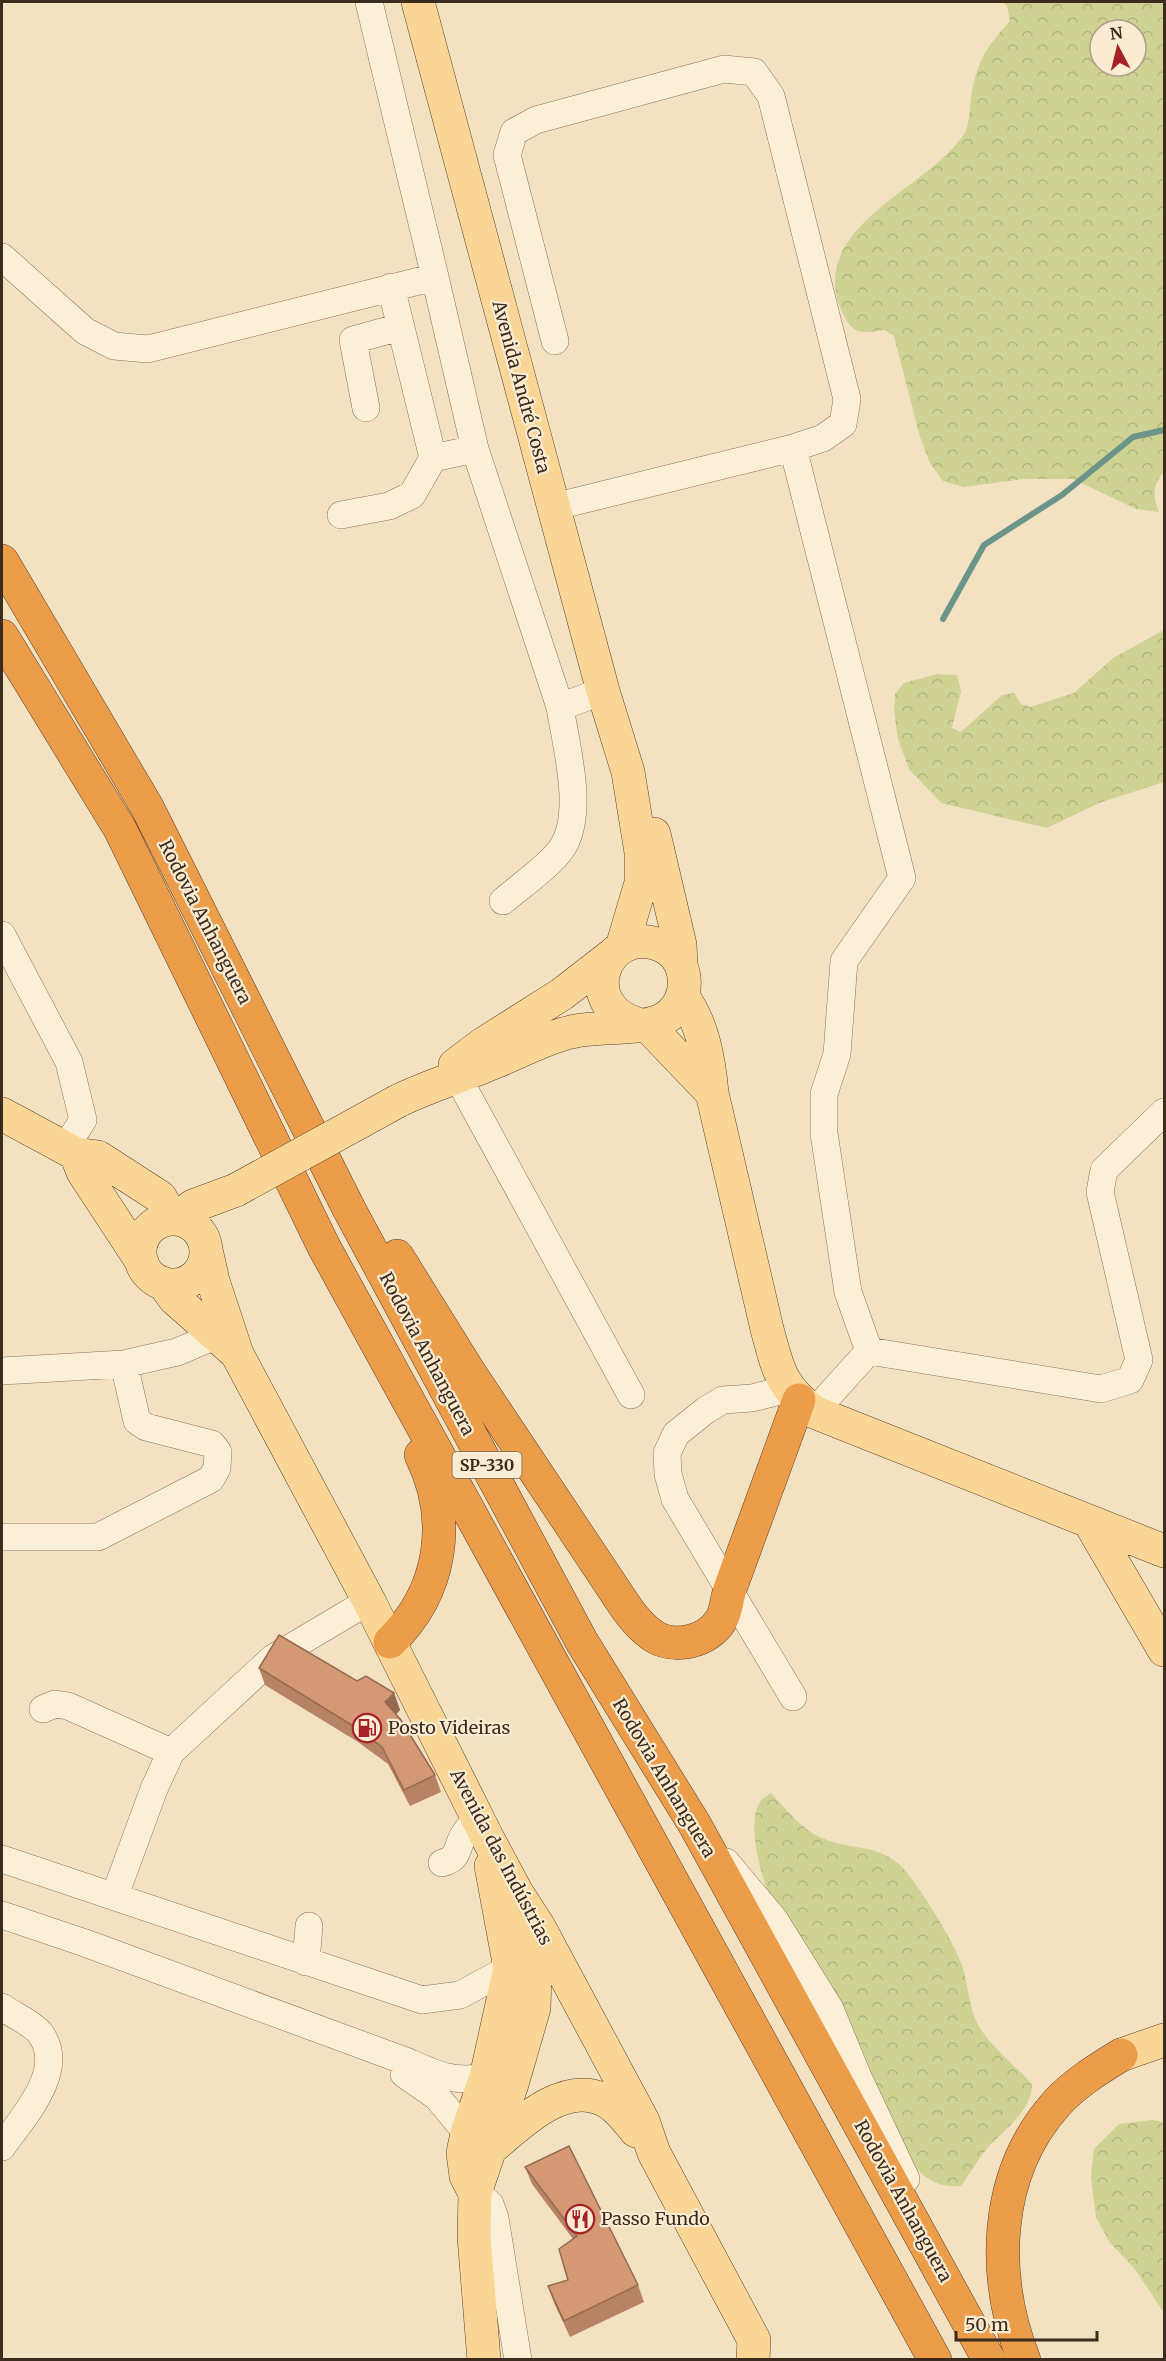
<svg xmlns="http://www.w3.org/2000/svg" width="1166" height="2361" font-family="Merriweather,serif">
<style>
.forest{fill:url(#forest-crowns);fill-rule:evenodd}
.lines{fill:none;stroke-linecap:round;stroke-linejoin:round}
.stream{stroke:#6a9588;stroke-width:6}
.minor-casing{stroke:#8f7257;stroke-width:28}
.major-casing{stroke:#5d402b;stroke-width:34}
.highway-casing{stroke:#5d402b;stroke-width:34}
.minor{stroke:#fcefd7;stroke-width:27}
.major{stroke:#fad696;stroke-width:33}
.highway{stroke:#eb9d4a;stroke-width:33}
.major-bridge-casing{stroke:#5d402b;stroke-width:34;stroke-linecap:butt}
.major-bridge{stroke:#fad696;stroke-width:33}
.wall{fill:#b78364}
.shaded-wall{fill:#956a51}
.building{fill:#d59874;stroke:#956a51;stroke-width:1.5}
.labels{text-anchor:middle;stroke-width:4.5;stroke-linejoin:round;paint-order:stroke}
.shield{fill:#f9ecd3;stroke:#756554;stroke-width:1.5}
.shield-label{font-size:16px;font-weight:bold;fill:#3d2b1d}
.street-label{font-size:18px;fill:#3d2b1d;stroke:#f9ecd3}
.poi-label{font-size:18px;fill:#3d2b1d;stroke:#f9ecd3;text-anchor:start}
</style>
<defs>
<pattern id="forest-crowns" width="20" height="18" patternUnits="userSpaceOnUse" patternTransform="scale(1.5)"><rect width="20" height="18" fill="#ced394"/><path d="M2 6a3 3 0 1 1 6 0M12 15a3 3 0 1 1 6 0" fill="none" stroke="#b2b57f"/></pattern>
</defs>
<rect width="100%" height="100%" fill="#f3e2c2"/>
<path class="forest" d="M1003 2H1164V471C1153 486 1152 494 1159 512L1136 509 1073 479H1023L964 487 943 481 930 463 920 437 894 336 884 330C862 333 854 336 843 314 803 229 924 191 963 136 971 125 969 104 972 91 979 58 988 45 1010 21L1007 6ZM1100 30H1136V66H1100Z
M1164 630V782L1099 803 1047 828 941 803 909 769 898 739 894 711 895 694 904 683 937 674 957 675 961 691 952 728 961 732 1002 695 1014 693 1021 704 1030 707 1074 693 1113 658Z
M771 1793C786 1809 801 1829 822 1838 853 1851 878 1843 902 1867 919 1885 954 1942 962 1965 969 1986 968 2011 982 2031 995 2050 1016 2067 1032 2084 1032 2112 1002 2131 985 2151 976 2162 969 2175 961 2186 930 2189 917 2170 898 2148L775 1914C766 1890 744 1826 760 1802 762 1799 768 1795 771 1793Z
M1152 2120 1164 2122V2313L1135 2269 1110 2243 1096 2217 1091 2178 1094 2149 1119 2124Z"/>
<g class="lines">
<path class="stream" d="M943 619 984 545 1062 495 1133 437 1164 430"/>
<g class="minor-casing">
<path id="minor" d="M369 2 435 277
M2 257 85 331 114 346 148 349 435 277 475 449 560 707 603 691
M391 287 433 458
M366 408 353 340 400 327
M793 448 902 878 844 961 837 1054 824 1094V1133L848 1292 869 1351 814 1412
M553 507 793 448 823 438 843 424 847 399 771 96 754 72 724 69 536 120 514 132 507 155 555 341
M341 515 389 506 412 495 433 458 475 449
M503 901C518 888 552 864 562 848 585 813 566 746 560 707
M2 935 69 1062 83 1120 65 1148
M457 1076 631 1395
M869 1351 1101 1389 1130 1380 1139 1360 1100 1192 1104 1170 1164 1112
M2 1371 124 1364 177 1352 217 1335
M788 1389 752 1398 723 1400 706 1410 676 1434 667 1453 668 1474 675 1499 793 1697
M2 1537H98L211 1479 217 1468 218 1452 212 1444 146 1427 137 1421 124 1364
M43 1709 55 1704 68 1706 171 1752
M2 1859 422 2000 460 1995 510 1968
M726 1862 774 1919 830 2009 858 2077 906 2179
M442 1863C458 1859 456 1851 462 1838 465 1831 473 1824 477 1817
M115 1895 154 1789 171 1752 273 1658 369 1601
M2 1915 85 1943 408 2062C437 2075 453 2083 486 2077
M306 1962 309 1926
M2 2007C13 2015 32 2023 40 2033 68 2070 22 2118 2 2147
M404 2074 437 2097 467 2133
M475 2193 490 2204 495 2218 518 2360"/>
</g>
<g class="major-casing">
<path id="major" d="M418 2 603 691 628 772 641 852V883L622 947
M654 834 680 945 681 965
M683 997C703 1024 709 1060 712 1093L767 1329C778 1369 780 1386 814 1412L1164 1551
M647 1025 712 1093
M455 1065 483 1044 562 994 611 956
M398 1101C430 1085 463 1076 495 1062 520 1052 545 1038 571 1032 598 1025 645 1031 665 1018 693 1001 690 957 660 945 606 924 574 1004 637 1024
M2 1114 76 1154 98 1157 160 1197 172 1218
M76 1154 83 1172 142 1262
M178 1217 193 1206 236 1190
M140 1252a33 33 0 1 1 66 0a33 33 0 1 1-66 0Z
M207 1254 213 1281 237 1354 369 1601 487 1837 517 1893 539 1927 643 2121 654 2153 754 2340 753 2360
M163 1283 175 1299 235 1352
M1090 1523 1164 1650
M1121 2055 1164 2040
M488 2151C517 2127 560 2081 602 2099 616 2105 626 2119 636 2131
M475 2193 466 2176 463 2153 467 2133 486 2077 510 1968 491 1866
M484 2360 474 2237 475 2193 512 2084 534 2008 535 1972 524 1921"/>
</g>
<g class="highway-casing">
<path id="highway" d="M2 561 147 807 349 1209 582 1642 695 1825 989 2360
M2 636 120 829 324 1247 935 2360
M397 1256 471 1375 611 1585C623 1603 634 1622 652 1635 673 1650 708 1642 721 1620 726 1612 727 1598 730 1589L799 1400
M390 1642C442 1592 453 1520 421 1455
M1024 2360C991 2276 993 2175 1056 2104 1074 2084 1098 2069 1121 2055"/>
</g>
<use href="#minor" class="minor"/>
<use href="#major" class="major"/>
<use href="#highway" class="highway"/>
<g class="major-bridge-casing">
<path id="major-bridge" d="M236 1190 398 1101"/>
</g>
<use href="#major-bridge" class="major-bridge"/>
</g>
<path class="wall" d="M259 1668 357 1681 394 1693 400 1710 396 1714 435 1775 441 1792 410 1806 388 1764 358 1742 265 1685Z
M525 2167 638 2285 644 2302 570 2337 554 2303 548 2286 568 2280 573 2239 532 2184Z"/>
<path class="shaded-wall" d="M394 1693 400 1710 392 1719 385 1702Z"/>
<path class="building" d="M279 1635 357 1681 366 1676 394 1693 385 1702 401 1720 435 1775 404 1790 382 1747 352 1725 259 1668Z
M569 2146 638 2285 564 2321 548 2286 568 2280 559 2249 577 2236 525 2167Z"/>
<defs>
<g id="fuel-ring" transform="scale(1.5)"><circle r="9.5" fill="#f9ecd3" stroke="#a52027" stroke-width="1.5"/><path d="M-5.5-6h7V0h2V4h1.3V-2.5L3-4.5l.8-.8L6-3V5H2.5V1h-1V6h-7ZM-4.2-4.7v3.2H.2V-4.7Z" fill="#a52027"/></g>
<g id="restaurant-ring" transform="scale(1.5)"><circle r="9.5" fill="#f9ecd3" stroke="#a52027" stroke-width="1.5"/><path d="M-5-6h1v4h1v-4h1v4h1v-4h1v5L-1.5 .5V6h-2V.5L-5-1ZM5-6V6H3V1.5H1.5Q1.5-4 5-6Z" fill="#a52027"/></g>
</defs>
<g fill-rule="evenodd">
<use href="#fuel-ring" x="367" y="1728"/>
<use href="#restaurant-ring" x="580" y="2219"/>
</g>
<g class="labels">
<rect class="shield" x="452.5" y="1452" width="69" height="26" rx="4.5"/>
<g class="shield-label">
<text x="487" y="1471">SP-330</text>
</g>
<g class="street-label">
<text transform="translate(521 387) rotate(75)" y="6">Avenida André Costa</text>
<text transform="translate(205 922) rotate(63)" y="6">Rodovia Anhanguera</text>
<text transform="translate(427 1354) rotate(62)" y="6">Rodovia Anhanguera</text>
<text transform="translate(664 1778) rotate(59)" y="6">Rodovia Anhanguera</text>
<text transform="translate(501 1857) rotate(62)" y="6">Avenida das Indústrias</text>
<text transform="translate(903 2201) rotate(61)" y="6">Rodovia Anhanguera</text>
</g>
<g class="poi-label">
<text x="388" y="1734">Posto Videiras</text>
<text x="601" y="2225">Passo Fundo</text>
</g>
</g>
<rect width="1166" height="2361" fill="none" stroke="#3d2b1d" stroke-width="6"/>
<g transform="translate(1118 48) rotate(353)"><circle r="28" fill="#f9ecd3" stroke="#ae9f8a" stroke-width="1.5"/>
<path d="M0-4.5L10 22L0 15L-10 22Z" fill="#a52027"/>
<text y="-9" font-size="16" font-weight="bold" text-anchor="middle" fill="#3d2b1d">N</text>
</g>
<path d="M956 2331v9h141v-9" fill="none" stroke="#3d2b1d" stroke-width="3"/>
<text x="965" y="2331" font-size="18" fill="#3d2b1d" stroke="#f9ecd3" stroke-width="4.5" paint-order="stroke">50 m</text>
</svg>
